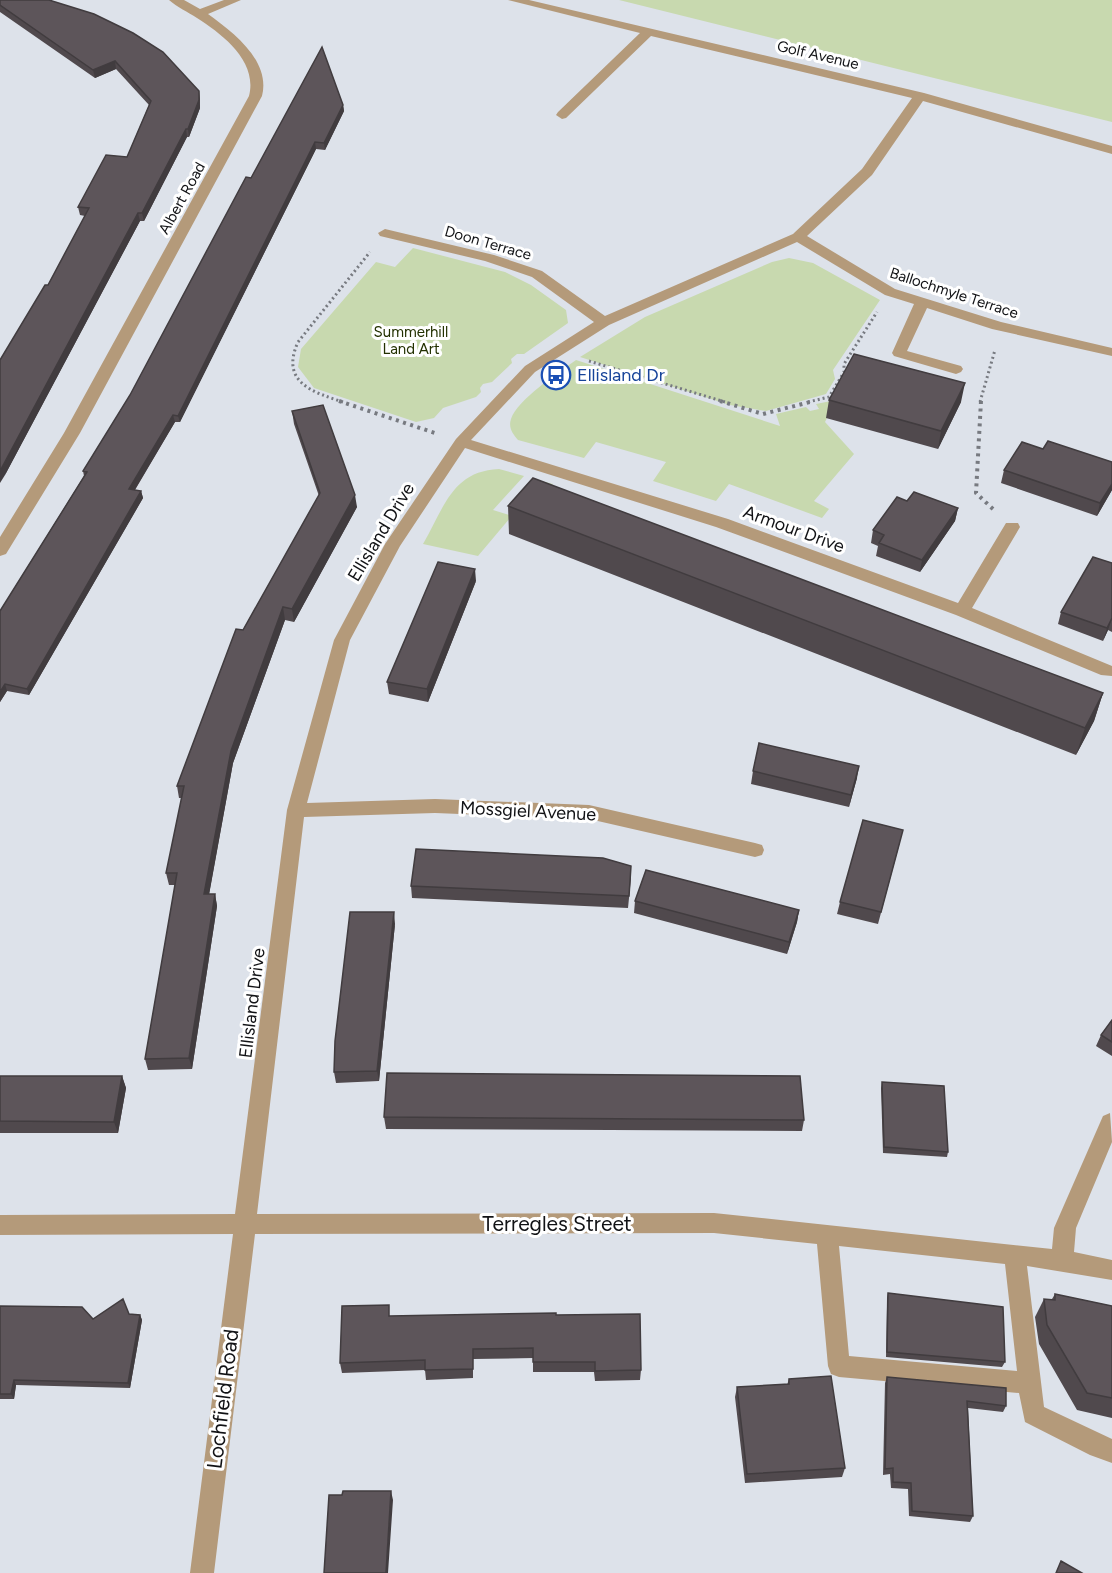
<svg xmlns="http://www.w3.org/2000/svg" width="1112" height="1573" font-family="Figtree,sans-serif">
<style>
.green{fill:#c8d9af}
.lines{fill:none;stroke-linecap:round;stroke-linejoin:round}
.path-far1{stroke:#777a80;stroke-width:3;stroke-dasharray:2 3;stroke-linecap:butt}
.path{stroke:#777a80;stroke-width:4;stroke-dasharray:3 4.5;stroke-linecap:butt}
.minor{fill:#b49a7a;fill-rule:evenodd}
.wall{fill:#50494d}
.shaded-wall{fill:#413c3f}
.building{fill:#5d555a;stroke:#413c3f;stroke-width:1.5}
.labels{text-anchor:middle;stroke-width:6;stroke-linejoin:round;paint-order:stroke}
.far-street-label{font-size:15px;fill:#111215;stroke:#fff}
.far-park-label{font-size:15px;fill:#233101;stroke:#fff}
.transit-label{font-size:18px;fill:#164399;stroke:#fff;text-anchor:start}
.street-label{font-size:18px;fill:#111215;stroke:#fff}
.near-street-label{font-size:21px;fill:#111215;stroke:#fff}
</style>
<rect width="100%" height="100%" fill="#dde2ea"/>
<path class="green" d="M619 0H1112V122Z
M413 248 505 272 531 285 566 310 568 323 524 354H517L511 359 512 363 492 382 483 384 480 388 481 392 476 397 443 408 434 418 416 422 314 388 298 367 301 349 376 262 395 267Z
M789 258 813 263 880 300 833 370 835 379 826 394 766 411 730 405 580 357 645 317 772 262Z
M576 360 780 426 776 414 806 407 810 411 819 409 816 404 836 400 825 422 854 454 814 501 829 509 822 518 729 484 716 501 653 481 666 462 596 442 584 458 518 440C513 434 508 428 511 419 517 400 559 372 576 360Z
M499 469 524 476 493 510 512 516 518 499 537 480 553 484 521 521 510 518 478 556 423 544C444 508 452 471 499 469Z"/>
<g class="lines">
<path class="path-far1" d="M589 361 725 402
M343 402C312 392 280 382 298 342L370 252
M808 402 829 397 844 372V364L877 312
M980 402 995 350"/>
<path class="path" d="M339 401 435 433
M720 401 763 414 814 401
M981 401 976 493 994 510"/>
<path class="minor" d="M169 0H184L200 9 224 0H241L208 14C233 32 271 61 262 96L80 433 6 554 0 556V537L64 433 249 96C258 61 222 34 197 18 188 12 177 7 169 0Z
M508 0H529L924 93 1112 146V154L923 101 872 175 807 236 895 289 1001 322 1112 348V356L992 329 927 308 907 351 961 366 963 369 961 372 956 374 894 356 892 353 914 304 885 295 797 242 609 325 535 372 471 440 728 519 958 603 1006 523H1018L1020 527 972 608 1112 666V676L1101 675 956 615 716 527 465 448 400 546 350 640 307 803 435 799 589 805 755 843 762 845 764 850 762 855 755 857 589 819 435 813 304 817 257 1214 714 1213 1052 1249 1054 1228 1103 1116 1110 1113 1112 1142 1076 1228 1074 1252 1112 1260V1280L1027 1266 1044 1407 1112 1439V1463L1090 1455 1025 1422 1019 1393 839 1377 831 1374 828 1366 817 1244 714 1233 255 1234 214 1573H190L233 1234 0 1235V1215L235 1214 287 810 334 640 385 544 456 439 525 366 594 322 532 277 485 261 380 236 378 233 385 229 494 255 542 271 605 316 793 234 862 169 912 98 651 36 566 118 562 119 556 115 558 112 640 33ZM839 1246 1005 1264 1017 1371 849 1356Z"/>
</g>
<path class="wall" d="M0 0 199 91 200 99V108L189 137H187L144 221H140L5 475 48 285 85 216 80 215 78 207 127 157 149 105 116 69 95 78 0 12Z
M343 105 344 111 325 150 316 149 180 422H175L135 490 141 491 143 498 29 695 7 691 0 702V611L84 476 83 471 130 395 251 178Z
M829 400 961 402 938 449 826 418Z
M292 411 357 507 294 622 285 620 233 763 209 894H215L217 906 192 1069 148 1070 145 1059 175 885H169L166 873 182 798H179L177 786 243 630 319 496 294 424Z
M1043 449 1112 490 1097 516 1001 483 1004 470Z
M907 501 958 508 955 521 920 572 876 556 878 546 871 543 873 530Z
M508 506 1103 693 1094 721 1076 755 509 534Z
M1112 563V632L1108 630 1103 641 1058 624 1061 612Z
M476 581 428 702 389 694 387 682Z
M753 771 857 778 849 807 751 784Z
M900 842 878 924 837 914 840 902Z
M631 878 628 908 412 898 411 886Z
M635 901 799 910 797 922 787 954 634 913Z
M395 924 379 1081 336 1083 334 1072Z
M1112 1020V1056L1096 1046 1101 1035Z
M0 1076H122L126 1088 118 1133H0Z
M882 1082 948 1152 947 1157 883 1153 881 1088Z
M384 1117 804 1120 802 1131 386 1129Z
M888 1293 1005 1362 1002 1367 886 1357 887 1298Z
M1055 1294 1112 1306V1418L1077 1410 1039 1344 1035 1317 1044 1299H1052Z
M0 1306 93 1319 129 1314 140 1315 142 1320 130 1388 16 1385 14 1399H0Z
M556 1315 641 1370 640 1380 595 1381 594 1372H533V1358L473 1359V1378L426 1380 425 1370 342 1373 340 1363Z
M887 1377 1006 1406 1003 1412 968 1408 973 1516 970 1522 909 1516 908 1489 891 1488 890 1474 883 1475 885 1383Z
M789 1379 845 1468 842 1477 745 1483 735 1397 737 1387 787 1385Z"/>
<path class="shaded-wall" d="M115 61 116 69 95 78 93 70Z
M199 91 200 108 189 137 188 129Z
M343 105 344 111 325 150 324 143Z
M186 129 187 137 144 221 142 213Z
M315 142 316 149 180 422 178 416Z
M138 213 140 221 5 475 0 483V471Z
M965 383 961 402 938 449 941 431Z
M173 415 175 422 131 496 129 489Z
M1112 484V490L1097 516 1100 503Z
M141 491 143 498 29 695 27 689Z
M355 495 357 507 294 622 292 609Z
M958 508 955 521 920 572 922 560Z
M475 569 476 581 428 702 427 689Z
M283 607 285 620 233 763 207 906 204 894 231 751Z
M1112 618 1108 630 1103 641 1107 628Z
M5 684 7 691 0 702V692Z
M1103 693 1094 721 1076 755 1085 728Z
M859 766 857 778 849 807 851 795Z
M215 894 217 906 192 1069 189 1058Z
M799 910 797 922 787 954 789 942Z
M394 912 395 924 379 1081 377 1071Z
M122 1076 126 1088 118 1133 114 1122Z
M140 1315 142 1320 130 1388 128 1383Z
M14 1380 16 1385 14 1399 11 1394Z
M391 1491 393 1500 388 1573H386Z"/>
<path class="building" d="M0 0H49L94 14 133 33 163 52 199 91V100L188 129H186L142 213H138L0 471V360L45 285H48L89 208 78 207 106 155 127 157 151 101 115 61 93 70 0 5Z
M322 47 343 105 324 143 315 142 178 416 173 415 129 489 141 491 27 689 5 684 0 692V611L87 472 83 471 130 395 246 177 251 178Z
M854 354 965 383 941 431 829 400Z
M323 405 355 495 292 609 283 607 231 751 204 894H215L189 1058 145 1059 177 873H166L184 786H177L236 629 243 630 320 493 292 411Z
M1048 441 1112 462V484L1100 503 1004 470 1022 442 1043 449Z
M533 478 1103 693 1085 728 508 506Z
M914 492 958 508 922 560 879 543 884 535 873 530 897 497 907 501Z
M1093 557 1112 563V618L1107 628 1061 612Z
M438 562 475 569 427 689 387 682Z
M759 743 859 766 851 795 753 771Z
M863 820 903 830 881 912 840 902Z
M416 849 603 858 631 866 629 896 411 886Z
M646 870 799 910 789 942 635 901Z
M350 912H394L377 1071 334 1072 335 1041Z
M1112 1020V1042L1101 1035Z
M387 1073 800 1076 804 1120 384 1117Z
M0 1076H122L114 1122 0 1121Z
M882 1082 944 1086 948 1152 884 1147Z
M888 1293 1003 1307 1005 1362 887 1352Z
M1055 1294 1112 1306V1398L1087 1393 1047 1325 1044 1299 1055 1300Z
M123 1299 129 1314 140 1315 128 1383 14 1380 11 1394H0V1306L82 1307 93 1319Z
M389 1305V1316L556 1313V1315L640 1314 641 1370 595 1371V1362H533V1348L473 1349V1369L425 1370V1360L340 1363 342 1306Z
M831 1376 845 1468 747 1474 737 1387 789 1384V1379Z
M887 1377 1006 1388V1406L967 1401 973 1516 912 1511 911 1483 893 1482V1468L885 1469Z
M343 1491H391L386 1573H324L329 1495H342Z
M1061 1561 1082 1573H1056Z"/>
<defs>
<g id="bus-ring" transform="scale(1.5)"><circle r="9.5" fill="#fff" stroke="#1a4fb4" stroke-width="1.5"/><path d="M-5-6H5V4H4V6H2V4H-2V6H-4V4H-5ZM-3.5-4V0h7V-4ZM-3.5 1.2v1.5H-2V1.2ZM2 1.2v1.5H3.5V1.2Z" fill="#1a4fb4"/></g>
</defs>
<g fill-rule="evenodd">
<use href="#bus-ring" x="556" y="375"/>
</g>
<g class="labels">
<g class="far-street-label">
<text transform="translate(818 55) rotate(13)" y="5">Golf Avenue</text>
<text transform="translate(182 198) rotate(-61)" y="5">Albert Road</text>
<text transform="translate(488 243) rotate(16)" y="5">Doon Terrace</text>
<text transform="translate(954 293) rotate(18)" y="5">Ballochmyle Terrace</text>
</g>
<g class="far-park-label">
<text x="411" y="337">Summerhill<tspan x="411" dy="17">Land Art</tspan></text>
</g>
<g class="transit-label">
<text x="577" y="381">Ellisland Dr</text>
</g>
<g class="street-label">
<text transform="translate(794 529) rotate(20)" y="6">Armour Drive</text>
<text transform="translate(381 532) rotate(-59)" y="6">Ellisland Drive</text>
<text transform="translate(528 811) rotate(3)" y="6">Mossgiel Avenue</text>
<text transform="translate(252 1003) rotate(-83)" y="6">Ellisland Drive</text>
</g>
<g class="near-street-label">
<text x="557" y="1231">Terregles Street</text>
<text transform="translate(223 1399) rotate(-83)" y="7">Lochfield Road</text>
</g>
</g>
</svg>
